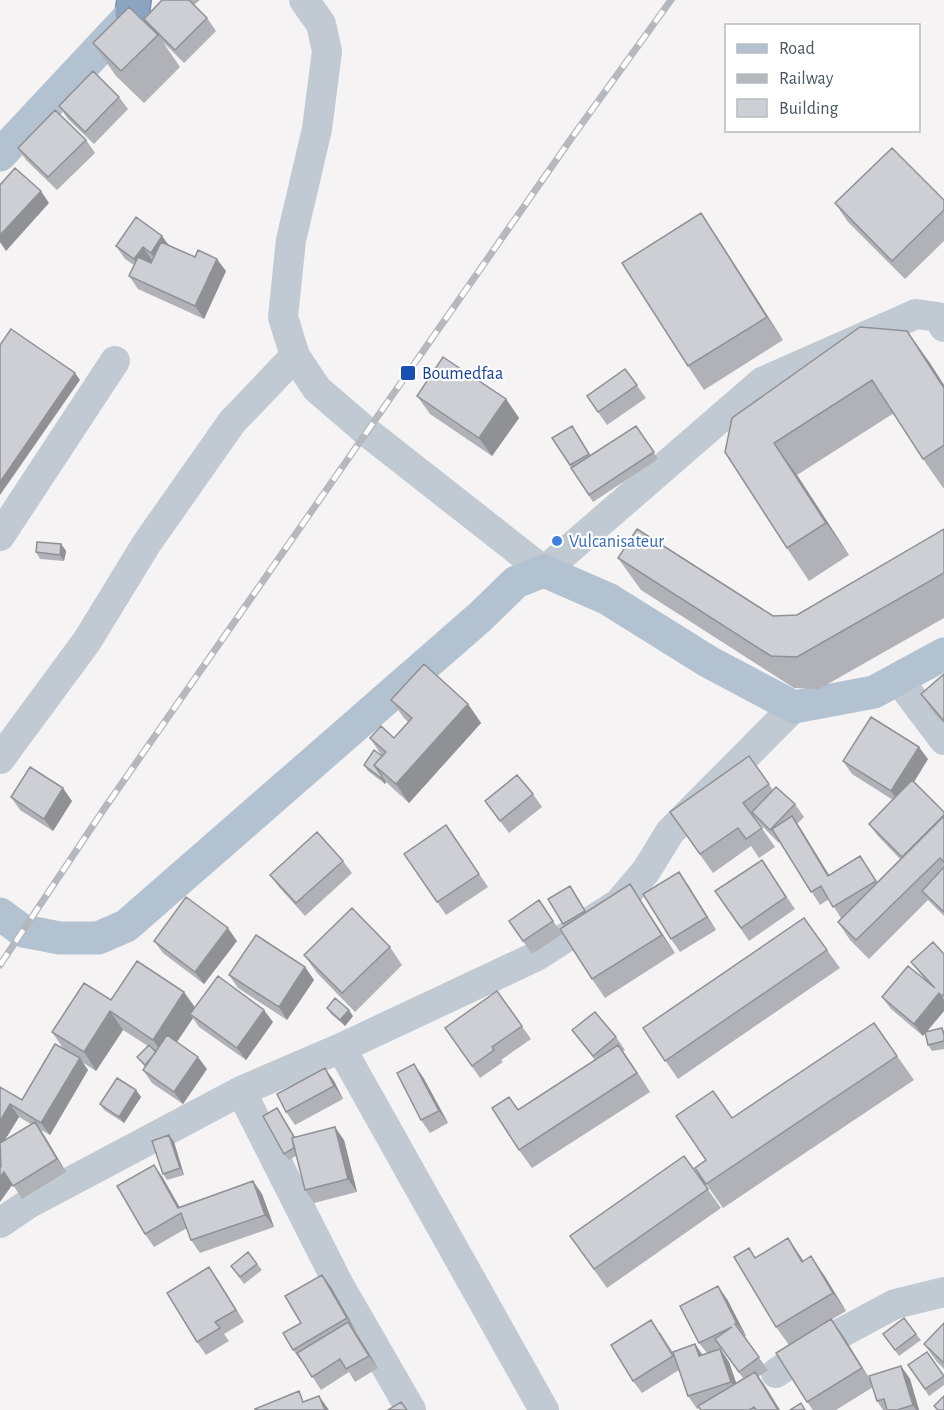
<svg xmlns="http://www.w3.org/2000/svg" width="944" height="1410" font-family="'Alegreya Sans',sans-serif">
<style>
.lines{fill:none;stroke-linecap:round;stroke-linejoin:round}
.highway-casing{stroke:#7690ad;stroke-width:36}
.street{stroke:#c1cad2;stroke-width:30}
.primary{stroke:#b3c2d1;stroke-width:33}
.highway{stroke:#8ba5c1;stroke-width:33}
.rail-casing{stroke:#b5b8bd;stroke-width:7}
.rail{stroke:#fff;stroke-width:4.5;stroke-dasharray:14;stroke-linecap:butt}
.wall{fill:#b0b2b7;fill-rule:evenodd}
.shaded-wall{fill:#909195}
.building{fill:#cdcfd5;stroke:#909195;stroke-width:1.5}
.transit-dot{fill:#1a4fb4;stroke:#fff;stroke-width:2}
.shop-dot{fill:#3f7fe0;stroke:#fff;stroke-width:2}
.labels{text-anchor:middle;stroke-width:4.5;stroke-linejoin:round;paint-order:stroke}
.transit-label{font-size:18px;fill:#164399;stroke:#fff;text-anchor:start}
.shop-label{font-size:18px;fill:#366cbe;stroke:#fff;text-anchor:start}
</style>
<rect width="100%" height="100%" fill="#f5f3f3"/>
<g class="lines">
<g class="highway-casing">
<path id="highway" d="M132 14 134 0"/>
</g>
<path class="street" d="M304 0 321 24 327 51 317 129 291 240 283 317 295 356 317 389 367 432 544 571 762 382 916 314 938 317 944 327
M0 536 115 361
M898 679 944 740
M0 759 87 641 147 543 232 422 295 356
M341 1048 544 1410
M241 1091 339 1285 411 1410
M0 1223 28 1204 241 1091 341 1048 537 956 619 903 646 871 670 832 794 707
M776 1373 811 1349 895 1304 944 1292"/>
<path class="primary" d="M0 155 129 17
M0 914 23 931 60 938H98L126 926 480 617 516 582 544 571 608 599 709 662 794 707 874 692 944 654"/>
<use href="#highway" class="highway"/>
<g class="rail-casing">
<path id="rail" d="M0 965 104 809 573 136 671 0"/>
</g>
<use href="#rail" class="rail"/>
</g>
<path class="wall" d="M162 0H200L194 5 207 18 216 31 184 63 163 42 180 67 144 103 116 76 93 43 147 24 144 19Z
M119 97 128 109 94 144 68 119 59 106Z
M86 140 95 153 57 190 26 160 18 148Z
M944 200V241L905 279 848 222 835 203Z
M717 237 783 340 704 390 688 366Z
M116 246H169L226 271 204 319 138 289 129 276 134 265 125 259Z
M907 331 944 385V489L923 459 894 413 797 475 849 555 809 581 787 548 732 418Z
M625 369 646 398 607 425 587 396Z
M417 396 506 399 519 418 492 456 430 414Z
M572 426 591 456 636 426 658 459 593 502 552 438Z
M944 529V618L819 689 794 688 641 590 618 558 773 616 797 615Z
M61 544 66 551 64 561 40 559 36 552Z
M944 674V724L934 713 921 694Z
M391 700 468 704 481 723 409 803 386 782 385 784 368 771 364 765 382 756 370 738H394L408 722 404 718Z
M749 756 773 790 795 804 804 817 797 824 829 875 860 856 877 882 900 859 878 836 869 824 893 800 852 774 843 761 928 759 914 782 944 812V916L928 900 869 959 850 940 838 922 841 918 829 899 820 905 780 842 779 843 761 825 757 820V821L775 847 759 858 751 846 713 873 670 812Z
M533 794 542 807 509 833 485 801Z
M11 797 72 801 53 831 20 810Z
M446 825 488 887 446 915 404 854Z
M762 860 795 909 749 941 715 891Z
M343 861 352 873 305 916 279 887 270 875Z
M688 885 716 930 680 952 671 939Z
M570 886 586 912 642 903 675 953 605 998 592 979 564 926 548 899Z
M539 900 562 934 532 954 509 921Z
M804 918 840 968 678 1079 643 1028Z
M154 941H237L204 984 163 953Z
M390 947 402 965 355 1012 317 973 304 955Z
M944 954V1011L927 1031 944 1030V1049L932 1051 928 1045 925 1033 923 1036 891 1009 882 997 926 981 911 962Z
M305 967 314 980 287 1020 238 988 229 975Z
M497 991 531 1039 501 1060 503 1062 480 1078 445 1028Z
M111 1000 195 1007 273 1022 246 1060 199 1027 193 1018 177 1042 207 1069 183 1104 152 1083 143 1070 145 1067 137 1057 148 1046 123 1030 96 1071 82 1062 88 1070 50 1135 41 1130 66 1172 22 1199 0 1164V1087L22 1100 63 1048 52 1032ZM19 1117 31 1124 5 1140Z
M327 1008 353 1016 345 1026 331 1014Z
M874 1023 914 1080 723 1208 695 1168 706 1160 733 1118Z
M572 1030 616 1037 625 1050 623 1051 650 1092 532 1168 519 1150 518 1110 595 1060Z
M325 1068 334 1081 343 1099 295 1125 286 1112Z
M423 1077 448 1123 430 1133 421 1120Z
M136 1090 141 1097 124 1123 104 1110 100 1104Z
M277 1108 295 1137 344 1140 357 1192 314 1203 305 1190 296 1156 289 1160 284 1154Z
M169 1135 174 1142 184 1175 167 1180 163 1174Z
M684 1156 721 1208 607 1288 570 1236Z
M154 1165 163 1178 179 1207 253 1181 262 1194 274 1227 200 1253 191 1240 187 1228 154 1247 145 1234Z
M749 1248 755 1258 804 1261 824 1275 846 1311 831 1320 870 1380 901 1366 910 1379 919 1410H883L877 1401 873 1387 836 1410H813L807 1402 789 1345 776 1327Z
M257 1264 262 1270 244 1284 231 1266Z
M218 1280 244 1322 224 1334 229 1341 206 1355 197 1342Z
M331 1287 356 1331 355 1332 378 1368 355 1382 349 1372 321 1390 303 1362H302L293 1350 301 1323Z
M727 1299 746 1336 744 1337 768 1370 758 1377 780 1410H701L699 1408 697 1409 688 1396 679 1370 642 1393 633 1381 660 1332 674 1354 695 1344 702 1355 707 1353 699 1343ZM721 1349H722L743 1378 736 1383 729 1362Z
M944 1323V1369L937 1362 924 1344Z
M883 1334H916L921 1340 899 1356Z
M908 1365 944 1376V1385L929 1396Z"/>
<path class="shaded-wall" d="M41 191 49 203 6 251 0 242V235Z
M701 213 717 237 783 340 767 317Z
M162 236 171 248 159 265 151 253Z
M143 247 152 260 143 272 134 259Z
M217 259 226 271 204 319 195 306Z
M907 331 930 363 944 385V388Z
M75 373 80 380 0 495V482Z
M506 399 519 418 492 456 479 438Z
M774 443 797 475 849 555 826 523Z
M61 544 66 551 64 561 60 555Z
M468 704 481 723 409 803 396 784Z
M919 747 928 759 900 804 891 791Z
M382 776 386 782 385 784 381 778Z
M63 788 72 801 53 831 44 819Z
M792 816 801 829 837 888 828 876Z
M679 872 688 885 716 930 707 917Z
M630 884 642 903 675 953 662 935Z
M228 928 237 941 204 984 195 972Z
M305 967 314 980 287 1020 279 1007Z
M184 992 197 1010 190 1014 193 1018 166 1058 153 1040Z
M939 993 944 1000V1011L923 1036 914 1024Z
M264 1010 273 1022 246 1060 237 1048Z
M349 1010 353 1016 345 1026 340 1020Z
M110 1011 123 1030 96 1071 84 1052Z
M618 1045 631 1063 650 1092 637 1073Z
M198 1057 207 1069 183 1104 174 1092Z
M80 1058 88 1070 50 1135 41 1123Z
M414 1064 423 1077 448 1123 439 1111Z
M325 1068 334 1081 343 1099 334 1086Z
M136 1090 141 1097 124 1123 119 1117Z
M10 1104 19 1117 1 1146 0 1145V1121Z
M35 1122 44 1135 66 1172 57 1159Z
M335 1127 344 1140 357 1192 348 1179Z
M169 1135 174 1142 184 1175 180 1168Z
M154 1165 163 1178 187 1220 178 1208Z
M4 1172 13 1184 0 1202V1177Z
M253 1181 262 1194 274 1227 265 1215Z
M788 1238 801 1257 815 1280 802 1262Z
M811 1256 824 1275 846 1311 833 1293Z
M209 1267 218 1280 244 1322 236 1310Z
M322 1275 331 1287 356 1331 347 1318Z
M718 1286 727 1299 746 1336 737 1324Z
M831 1319 844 1337 874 1386 862 1368Z
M348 1322 357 1334 378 1368 369 1356Z
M695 1344 704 1357 699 1356Z
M720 1349 729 1362 740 1394 731 1382Z
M901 1366 910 1379 919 1410H916L913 1405Z
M755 1372 764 1384 780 1410H778Z
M319 1396 329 1410H325Z"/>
<path class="building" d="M162 0H189L207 18 175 50 144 19Z
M129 7 158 35 121 71 93 43Z
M93 71 119 97 85 132 59 106Z
M55 110 86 140 48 177 18 148Z
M892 148 944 200V210L892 261 835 203Z
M15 168 41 191 0 235V185Z
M701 213 767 317 688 366 622 263Z
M136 217 162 236 151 253 143 247 134 259 116 246Z
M161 242 195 257 198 250 217 259 195 306 129 276 138 257 151 263Z
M860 327 907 331 944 388V445L923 459 872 380 774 443 826 523 787 548 725 452 732 418Z
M11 329 75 373 0 482V345Z
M443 357 506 399 479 438 417 396Z
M625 369 637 385 598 412 587 396Z
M572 426 589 454 570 465 552 438Z
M636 426 654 452 589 495 571 468Z
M637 529 773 616 797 615 944 529V573L797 657 771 656 618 558Z
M37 542 61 544 60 555 36 552Z
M424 664 468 704 396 784 374 765 386 752 370 738 381 726 394 738 412 718 391 700Z
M944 674V721L921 694Z
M871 717 919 747 891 791 843 761Z
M374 750 382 756 374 765 382 776 381 778 364 765Z
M749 756 769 784 743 803 762 828 746 839 738 828 700 854 670 812Z
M30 767 63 788 44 819 11 797Z
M517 775 533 794 500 821 485 801Z
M912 780 944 812V815L902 857 869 824Z
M776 787 795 804 770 830 752 812Z
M792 816 828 876 860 856 876 881 833 907 821 886 811 892 772 829Z
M944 816V862L940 858 856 940 838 922Z
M446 825 479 874 437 902 404 854Z
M317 832 343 861 296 903 270 875Z
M762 860 786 897 741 928 715 891Z
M944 867V912L922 891Z
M679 872 707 917 671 939 643 894Z
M630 884 662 935 592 979 560 929Z
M570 886 585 911 563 924 548 899Z
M186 897 228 928 195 972 154 941Z
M539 900 553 921 523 941 509 921Z
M352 908 390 947 342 993 304 955Z
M804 918 827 950 665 1061 643 1028Z
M256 935 305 967 279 1007 229 975Z
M933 942 944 954V994L942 996 939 993 914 1024 882 997 908 966 935 988 911 962Z
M137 961 184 992 153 1040 110 1011 84 1052 52 1032 84 983 111 1000Z
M218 976 264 1010 237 1048 190 1014Z
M497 991 522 1026 492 1047 494 1050 472 1066 445 1028Z
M335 998 349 1010 340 1020 327 1008Z
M595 1012 616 1037 593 1056 572 1030Z
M874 1023 897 1056 706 1184 695 1168 706 1160 676 1116 713 1091 732 1118Z
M942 1028 944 1035V1041L928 1045 925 1032Z
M167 1035 198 1057 174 1092 143 1070Z
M55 1044 80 1058 41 1123 10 1104 0 1121V1087L22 1100Z
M149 1045 156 1052 145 1065 137 1057Z
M618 1045 637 1073 519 1150 492 1108 509 1097 518 1110Z
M414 1064 439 1111 421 1120 397 1073Z
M325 1068 334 1086 286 1112 277 1094Z
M117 1078 136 1090 119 1117 100 1104Z
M277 1108 294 1137 292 1138 294 1148 284 1154 263 1116Z
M35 1122 57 1159 13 1186 4 1172 0 1177V1165L1 1166 0 1143Z
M335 1127 348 1179 305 1190 292 1138Z
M169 1135 180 1168 163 1174 152 1141Z
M684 1156 708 1189 594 1269 570 1236Z
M154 1165 178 1208 253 1181 265 1215 191 1240 181 1213 145 1234 117 1186Z
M788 1238 802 1262 811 1256 833 1293 776 1327 734 1257 749 1248 755 1258Z
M248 1252 257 1264 240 1277 231 1266Z
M209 1267 236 1310 215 1322 220 1328 197 1342 167 1293Z
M322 1275 347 1318 293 1350 283 1333 301 1323 285 1296Z
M718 1286 737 1324H735L759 1357 739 1372 715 1339 732 1327 699 1343 680 1306Z
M904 1318 916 1334 895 1350 883 1334Z
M831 1319 862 1368 807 1402 776 1353Z
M651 1320 673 1356 633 1381 611 1345Z
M348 1322 369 1356 346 1369 340 1359 312 1377 297 1353Z
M944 1323V1363L924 1344Z
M695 1344 699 1356 720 1349 731 1382 688 1396 673 1352Z
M927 1352 944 1376 925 1389 908 1365Z
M901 1366 913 1405 897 1410H887L884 1399 877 1401 869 1376Z
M755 1372 778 1410H756L754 1407 749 1410H701L698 1406Z
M299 1391 303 1402 319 1396 325 1410H255V1409Z
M944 1396V1410H938L934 1406Z
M401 1402 407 1410H388Z
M801 1403 805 1410H790Z"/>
<rect class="transit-dot" x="400" y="365" width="16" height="16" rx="3"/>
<circle class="shop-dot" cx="557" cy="541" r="6"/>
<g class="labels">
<g class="transit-label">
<text x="422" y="379">Boumedfaa</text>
</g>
<g class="shop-label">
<text x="569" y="547">Vulcanisateur</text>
</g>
</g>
<rect x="725" y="24" width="195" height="108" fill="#ffffff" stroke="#b7bbc0" stroke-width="1.5"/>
<rect x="737" y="44" width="30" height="9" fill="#b3c2d1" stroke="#b7bbc0" stroke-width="1.5"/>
<text x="779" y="54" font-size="18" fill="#4a5661">Road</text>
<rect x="737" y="74" width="30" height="9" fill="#b5b8bd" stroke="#b7bbc0" stroke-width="1.5"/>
<text x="779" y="84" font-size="18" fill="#4a5661">Railway</text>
<rect x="737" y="99" width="30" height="18" fill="#cdcfd5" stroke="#b7bbc0" stroke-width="1.5"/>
<text x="779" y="114" font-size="18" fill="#4a5661">Building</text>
</svg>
